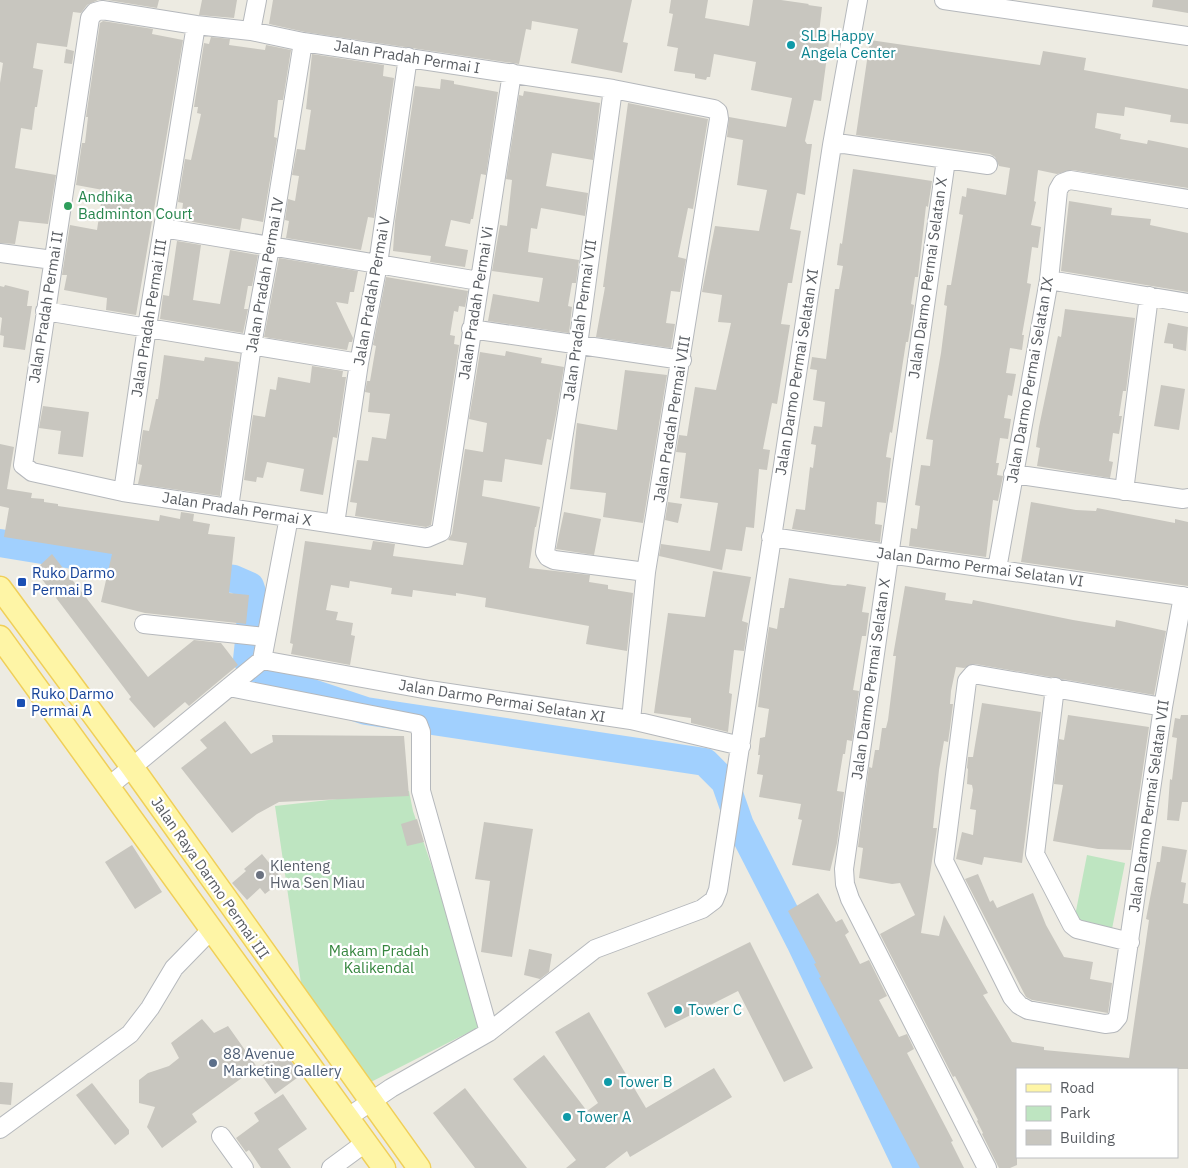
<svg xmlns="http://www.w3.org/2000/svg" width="1188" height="1168" font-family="'IBM Plex Sans',sans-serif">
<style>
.green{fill:#bee5c1}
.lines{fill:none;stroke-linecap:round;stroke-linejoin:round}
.river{stroke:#a1d0fe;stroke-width:28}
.building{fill:#c8c6bf}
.minor-casing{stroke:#b5b8bc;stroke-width:20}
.major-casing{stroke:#f0cf58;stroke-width:25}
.minor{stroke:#fff;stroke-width:18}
.major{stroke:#fef5a6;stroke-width:22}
.culture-dot{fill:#0f9aa8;stroke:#fff;stroke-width:2}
.leisure-dot{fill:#2e9e5b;stroke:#fff;stroke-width:2}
.transit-dot{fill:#1a4fb4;stroke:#fff;stroke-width:2}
.worship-dot{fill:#6b7280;stroke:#fff;stroke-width:2}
.service-dot{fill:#5c6f8a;stroke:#fff;stroke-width:2}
.labels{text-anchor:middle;stroke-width:4.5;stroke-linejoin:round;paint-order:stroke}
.culture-label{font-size:15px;fill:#0d838f;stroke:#fff;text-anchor:start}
.street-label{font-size:15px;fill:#5a5e63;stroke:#fff}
.leisure-label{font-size:15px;fill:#27864d;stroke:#fff;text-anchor:start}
.transit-label{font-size:15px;fill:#164399;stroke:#fff;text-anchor:start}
.worship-label{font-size:15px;fill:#5b616d;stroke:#fff;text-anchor:start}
.park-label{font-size:15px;fill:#36863f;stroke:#fff}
.service-label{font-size:15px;fill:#4e5e75;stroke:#fff;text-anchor:start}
</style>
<rect width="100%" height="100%" fill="#edebe2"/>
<path class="green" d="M409 791 413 811 485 1024 365 1085 338 1060 301 983 275 806Z
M1087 855 1125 863 1112 929 1074 921Z"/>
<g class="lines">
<path class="river" d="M0 543 146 567
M194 574 234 579 250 586 252 592 250 621
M247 660 249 641
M264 677 366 711 705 762 725 782 740 825 800 942 908 1168"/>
</g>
<path class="building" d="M0 0H98L87 5 81 13 73 12 67 47 37 43 33 68 43 70 37 107H35L32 130 21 128 15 168 56 175 48 224 19 221 15 244 0 243V83L3 63 0 62Z
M107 0H159L157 8Z
M202 0H237L234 18 199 15Z
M273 0H632L623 42 628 43 622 73 571 63 578 29 532 21 531 30 526 29 519 64 305 32 269 24Z
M671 0H708L705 18 749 26 753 0H781L809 4 808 5 822 7 819 33 830 34 821 101 814 100 805 141 807 144H812L805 195 797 193 790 229 801 231 792 283H788L781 324 790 325 777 404 772 403 763 449 770 450 767 470 759 469 754 528 746 527 742 551 726 549 722 570 659 556 661 544 710 551 718 503 680 498 686 453 676 452 679 435 687 436 695 387 716 390 731 323 718 322 722 295 702 292 715 226 759 231 767 190 737 185 743 140 727 137 729 117 786 127 792 98 751 90 756 62 714 54 710 77H707L706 80 695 78V74L674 71 678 48 667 46 673 14 669 13Z
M1153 0H1188V13L1152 7Z
M103 21 153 29 152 34 183 40 136 315 106 310 107 298 64 290 67 275H62L70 225 97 230 103 190 76 185 82 143H85L88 117H86L100 23Z
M211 37 230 39 229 45 265 50 266 45 291 50 283 100H278L274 137 277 138 263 222 242 218 240 230 181 220 183 203 178 202 185 159 191 160 201 114 197 113 198 107H194L204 43 209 44Z
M870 40 1040 65 1043 51 1086 58 1084 70 1188 89V124L1170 122 1171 115 1125 107 1124 116 1097 113 1095 128 1121 134 1120 139 1147 144 1148 140 1188 148V188L1072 170 1057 174 1038 170 1034 201 1036 202 1031 225 1041 227 1038 248 1032 247 1027 283 1031 284 1022 335H1024L1022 350 1010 348 1006 373 1016 374 1012 396 1008 395 1004 418 1011 419 1008 439 1000 438 996 463H999L997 475 1003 476 998 501 993 500 986 557 909 546 911 528 917 529 920 506 915 505 921 465 930 466 933 440 926 439 941 353 947 306 944 305 947 285H951L963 215 959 214 962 196 966 197 967 188 1006 195 1010 168 999 166 995 157 990 154 856 135Z
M66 49 74 51 72 64 64 63Z
M312 54 384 65 383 76 394 78 374 218 368 217 361 250 286 238 289 221 285 220 288 199 295 201 299 176 292 175 297 149 305 150 311 110 306 109Z
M441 79 454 81V84L498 92 486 175 481 174 473 219H471L470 224 451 220 445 246 468 250 465 267 430 262 431 256 393 251 395 221 415 86 440 89Z
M524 91 600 103 593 160 552 153 546 186 588 193 585 216 541 208 537 229 531 228 528 252 579 260 576 283H572L568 306 572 307 569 333 488 321 493 294 539 302 543 278 492 271 500 225 507 226 512 180 506 179 519 95 523 96Z
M628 103 708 119 693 209 688 208 678 257 686 259 680 292 671 291 666 323 675 324 671 348 596 337 605 287H603Z
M853 169 932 181 928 207 926 206 918 277H915L911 304 914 305 908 342H906L892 433 890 432 886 457 891 458 886 503 877 502 875 524 882 525 880 542 792 529 796 509 805 510 810 467 813 468 816 445 811 444 814 426 822 427 825 402 813 400 817 370 810 369 812 357 826 359 835 289H839L843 266 837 265 840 243 842 244Z
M1069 201 1112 208 1111 215 1151 219 1150 225 1188 233V292L1061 271Z
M177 241 201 245 193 300 220 304 230 250 258 255 252 286H248L244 309H248L243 333 160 319 163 295 169 296Z
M279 258 358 271 354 292H350L348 304 336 302 353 338 352 342H349L347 350 264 337Z
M386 277 468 291 465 307 459 306 458 312 454 311 450 335 455 336 454 344 459 345 431 525 426 527 355 516 357 503 350 502 357 460 368 461 372 437 386 439 390 414 368 412 370 393 365 392 367 381H370L376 346 373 345Z
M5 285 29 291 27 306H32L25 350 3 347 4 336 0 335 2 318 0 317V286L4 287Z
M1065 309 1135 318 1126 391H1123L1119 416H1122L1119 434 1113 433 1109 461 1113 462 1110 478 1037 466 1040 448 1036 447 1039 427 1058 336 1061 337Z
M1168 323 1188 327 1186 351 1173 348V344L1164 343Z
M506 351 542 358 541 363 564 367 556 415 551 440 547 439 542 465 505 459 502 482 484 480 482 496 540 507 536 527H535L529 568 590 575 589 582 608 585V589L633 593 627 651 586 644 589 626 485 607 486 598 456 593V596L413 590 412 597 391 594 392 588 350 581 349 588 331 585 326 610 338 612 336 620 353 623 351 635 355 636 350 665 291 654 293 644 290 643 305 541 371 550 373 541 395 544 393 556 463 565 467 543 448 540 452 534 465 449 483 452 487 423 469 419 480 352 505 356Z
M164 355 204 361 205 357 239 362 220 496 138 484 142 465 138 464 143 430 149 431 156 399H158Z
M312 366 343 371 342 377H346L337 438 333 437 323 495 300 491 304 469 267 462 263 478 257 477 256 482 244 480 253 415 265 417 270 389 276 390 278 377 310 383Z
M625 370 667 375 643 523 603 517 606 493 570 489 577 423 617 430Z
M1161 385 1185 389 1179 430 1154 426Z
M43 406 89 412 83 457 58 454 61 431 39 428Z
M0 444 14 447 7 489 32 493 31 498 44 499V502L58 504V506L159 521 160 515 180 519 181 512 194 514 193 521 210 524 208 534 235 537 229 593 249 595 246 624 145 613 101 602 112 554 4 537 9 508 0 506Z
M668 502 682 504 678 523 665 520Z
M1031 502 1076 510 1096 511 1097 508 1175 523V519L1188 522V586L1021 562Z
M564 512 601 519 594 555 556 549Z
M52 554 148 677 194 640 221 643 238 665 189 706 185 702 154 728 129 699 131 697 35 570Z
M713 571 751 577 742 621 748 623 744 651 734 650 729 693 732 694 728 732 691 723V718L654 713 668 613 705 617Z
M789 578 833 585 846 586 847 584 866 587 862 612 869 613 866 636H862L853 690 859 691 852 741 847 740 845 754H843L837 791 844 792 837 843 830 871 792 865 802 820 798 819 801 804 759 797 763 775 757 774 760 755H758L760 738 765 737 769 709 758 707 762 674 769 627 777 629 780 608H784Z
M905 586 946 593 945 600 972 604 973 600 1073 620 1115 627 1116 620 1166 631 1154 695 975 664 964 668 956 667 951 691 950 704H953L950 728 948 742 944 741 939 770 933 828H937L921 933 939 936 944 915 988 993 983 995 1012 1042 1044 1047V1050L1129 1058 1149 920 1146 919 1157 862H1160L1162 846 1187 850 1181 882 1186 883 1183 903 1188 904V1069H1017V1165L1010 1168H999L982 1134 983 1133 977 1121 978 1120 955 1076 953 1077 880 934 915 915 900 883 892 884 859 878 863 848 858 847 869 767 872 768 875 750H879L882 728H886L888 720 896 656H893Z
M982 703 1041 712 1022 863 984 857 982 865 956 859 962 832 973 835 976 810 970 809 973 790 972 785 967 784 968 769 967 768 968 757H973Z
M1068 715 1149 727 1131 850 1098 849 1053 841 1063 785 1054 784 1059 739 1064 740Z
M1181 715H1188V802H1182L1179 821 1167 820 1170 779 1172 780 1177 738 1172 737 1175 718 1180 719Z
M225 721 251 754 273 742 272 735 404 736 409 796 279 802 257 814 232 833 181 768 207 748 200 740Z
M417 819 424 842 407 846 401 824Z
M484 822 533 829 512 957 481 952 490 881 475 879Z
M132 845 162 892 135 909 105 862Z
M262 854 283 880 265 894 260 888 247 900 232 883 246 871 244 869Z
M978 874 990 902 993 900 997 908 1033 893 1046 925 1064 957 1093 962 1090 979 1112 983 1108 1013 1032 1000 1026 997 965 879Z
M818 893 836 922 842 919 849 932 845 935 860 964 869 960 887 996 879 1000 899 1037 907 1034 914 1049 907 1053 953 1141 951 1142 964 1168H920L901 1132 819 978 821 977 814 964 816 963 788 911Z
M750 942 813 1068 784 1082 738 991 665 1028 647 993Z
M529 949 552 954 549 972 540 979 524 975Z
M589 1012 646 1108 714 1068 732 1097 630 1157 627 1151 605 1168H566L576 1160 513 1079 544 1055 587 1111 598 1103 555 1032Z
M202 1019 214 1033 228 1026 257 1067 192 1114 197 1122 162 1148 147 1127 155 1107 139 1103V1080L148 1073 169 1066 179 1058 171 1043Z
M283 1050 301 1075 275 1094 257 1069Z
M0 1082 13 1083 11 1105 0 1104Z
M92 1083 129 1130V1134L115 1145 76 1095Z
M465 1088 527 1168H475L433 1113Z
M283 1094 307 1129 278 1149 291 1168H261L249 1150 246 1152 236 1138 259 1121 254 1113Z"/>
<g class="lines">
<g class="minor-casing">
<path id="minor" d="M944 0 1188 36
M251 31 257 0
M512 73 441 532 427 538 123 492 32 472 23 465 90 18 95 12 102 10 196 25 251 31 303 42 613 89 714 109 718 112 719 119 646 572 631 720
M613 89 578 345 545 552 548 557 554 560 646 572
M832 145 844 144 988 165
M946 160 844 869 845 884 850 899 987 1168
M163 228 479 281
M0 253 53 260
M1049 280 1188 303
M45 311 359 363
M471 329 682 360
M1013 474 1183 499 1188 498
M1124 491 1149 296
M123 492 147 327 196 25
M229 508 252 345 270 247 303 42
M335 524 359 363 378 264 408 57
M771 537 1188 597
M997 569 1049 280 1058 190 1062 183 1070 180 1188 199
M144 624 265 637
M262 660 289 517
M229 687 418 724 421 732V791L489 1032
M1055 687 1035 854 1072 925 1077 929 1130 942
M1163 707 973 674 967 681 944 861 1012 997 1019 1005 1028 1010 1105 1024 1113 1023 1118 1017 1163 707 1183 596
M108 787 262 660 429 690 631 720 741 746
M347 1118 391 1088 489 1032 595 949 702 909 714 900 718 890 730 812 832 145 858 0
M0 1129 130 1034 150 1008 174 968 211 930
M221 1136 244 1168
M331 1168 365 1143"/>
</g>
<g class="major-casing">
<path id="major" d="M0 588 132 767 419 1168
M0 637 384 1168"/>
</g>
<use href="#minor" class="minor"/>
<use href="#major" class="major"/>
</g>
<g class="culture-dot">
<circle cx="791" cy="45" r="5"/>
<circle cx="678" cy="1010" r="5"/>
<circle cx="608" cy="1082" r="5"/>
<circle cx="567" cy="1117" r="5"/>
</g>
<circle class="leisure-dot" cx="68" cy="206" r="5"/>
<g class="transit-dot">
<rect x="17" y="577" width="10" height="10" rx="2.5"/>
<rect x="16" y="698" width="10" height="10" rx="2.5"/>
</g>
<circle class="worship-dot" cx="260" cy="875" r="5"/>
<circle class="service-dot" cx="213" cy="1063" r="5"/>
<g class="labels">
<g class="culture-label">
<text x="801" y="41">SLB Happy<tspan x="801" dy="17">Angela Center</tspan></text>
<text x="688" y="1015">Tower C</text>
<text x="618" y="1087">Tower B</text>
<text x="577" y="1122">Tower A</text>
</g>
<g class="street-label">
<text transform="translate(407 57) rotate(9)" y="5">Jalan Pradah Permai I</text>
<text transform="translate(265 275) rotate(-80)" y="5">Jalan Pradah Permai IV</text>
<text transform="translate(928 278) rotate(-82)" y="5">Jalan Darmo Permai Selatan X</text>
<text transform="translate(372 291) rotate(-80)" y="5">Jalan Pradah Permai V</text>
<text transform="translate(476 303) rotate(-81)" y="5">Jalan Pradah Permai Vi</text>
<text transform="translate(46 307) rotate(-81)" y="5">Jalan Pradah Permai II</text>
<text transform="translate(149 318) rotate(-81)" y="5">Jalan Pradah Permai III</text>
<text transform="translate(580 320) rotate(-82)" y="5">Jalan Pradah Permai VII</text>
<text transform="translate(797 372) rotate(-81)" y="5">Jalan Darmo Permai Selatan XI</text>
<text transform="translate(1030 380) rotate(-80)" y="5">Jalan Darmo Permai Selatan IX</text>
<text transform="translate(672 419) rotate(-81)" y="5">Jalan Pradah Permai VIII</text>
<text transform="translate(237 509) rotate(9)" y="5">Jalan Pradah Permai X</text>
<text transform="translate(980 567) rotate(8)" y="5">Jalan Darmo Permai Selatan VI</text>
<text transform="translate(871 679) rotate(-82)" y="5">Jalan Darmo Permai Selatan X</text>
<text transform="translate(502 701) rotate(9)" y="5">Jalan Darmo Permai Selatan XI</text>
<text transform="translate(1149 806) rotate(-82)" y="5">Jalan Darmo Permai Selatan VII</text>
<text transform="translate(210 878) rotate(55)" y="5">Jalan Raya Darmo Permai III</text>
</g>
<g class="leisure-label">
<text x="78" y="202">Andhika<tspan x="78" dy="17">Badminton Court</tspan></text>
</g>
<g class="transit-label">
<text x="32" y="578">Ruko Darmo<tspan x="32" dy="17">Permai B</tspan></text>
<text x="31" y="699">Ruko Darmo<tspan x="31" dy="17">Permai A</tspan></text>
</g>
<g class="worship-label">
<text x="270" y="871">Klenteng<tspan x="270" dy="17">Hwa Sen Miau</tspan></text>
</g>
<g class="park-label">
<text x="379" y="956">Makam Pradah<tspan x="379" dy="17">Kalikendal</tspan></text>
</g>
<g class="service-label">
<text x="223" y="1059">88 Avenue<tspan x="223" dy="17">Marketing Gallery</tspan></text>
</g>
</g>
<rect x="1016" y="1068" width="162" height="90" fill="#ffffff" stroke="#bdbfc1"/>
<rect x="1026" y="1084" width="25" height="8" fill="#fef5a6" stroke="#bdbfc1"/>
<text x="1060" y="1093" font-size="15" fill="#5a5e63">Road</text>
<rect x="1026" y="1106" width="25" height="15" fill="#bee5c1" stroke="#bdbfc1"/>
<text x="1060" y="1118" font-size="15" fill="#5a5e63">Park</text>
<rect x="1026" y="1130" width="25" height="15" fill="#c8c6bf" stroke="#bdbfc1"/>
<text x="1060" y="1143" font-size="15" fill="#5a5e63">Building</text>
</svg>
